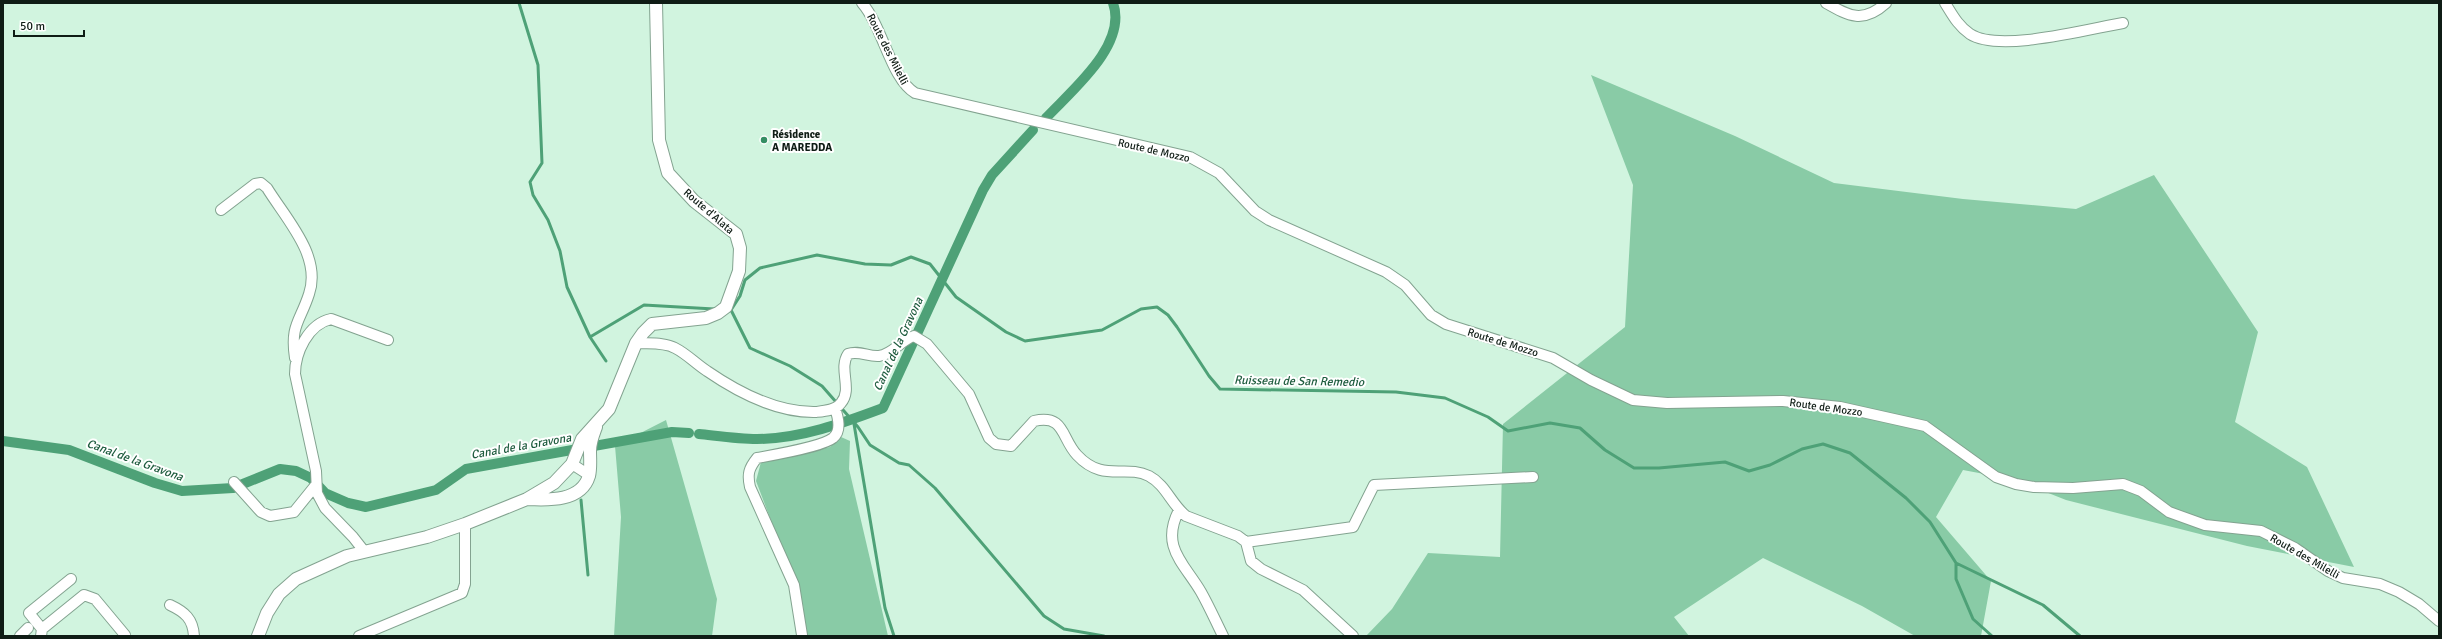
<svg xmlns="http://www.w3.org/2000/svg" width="2442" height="639" font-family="Signika,sans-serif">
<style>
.green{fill:#89cba6}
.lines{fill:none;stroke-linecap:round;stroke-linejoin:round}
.stream{stroke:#4ea177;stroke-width:3}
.canal{stroke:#4ea177;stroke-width:10}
.minor-casing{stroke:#83a390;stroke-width:12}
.tertiary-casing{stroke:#83a390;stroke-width:14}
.minor{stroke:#fff;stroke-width:10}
.tertiary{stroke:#fff;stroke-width:12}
.poi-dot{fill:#348e63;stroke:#fff;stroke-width:1.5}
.labels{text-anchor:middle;stroke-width:4;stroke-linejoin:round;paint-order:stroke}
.street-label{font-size:11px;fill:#0f1c15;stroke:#fff}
.poi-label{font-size:11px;font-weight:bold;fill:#0f1c15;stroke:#fff;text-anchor:start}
.water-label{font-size:12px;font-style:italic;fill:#1e5c3e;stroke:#fff}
</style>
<rect width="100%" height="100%" fill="#d1f4df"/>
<path class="green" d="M1591 75 1735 136 1834 183 1963 199 2076 209 2154 175 2258 332 2235 422 2307 467 2354 567 2247 546 2066 500 2016 480 1963 470 1936 517 1991 581 1981 636H1915L1862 606 1763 558 1674 617 1689 636H1366L1392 609 1428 553 1500 557 1503 424 1625 327 1633 185Z
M666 420 717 599 712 636H614L621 517 615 446Z
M841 437 850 441 849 469 888 636H806L803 605 756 481 761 462 830 447Z"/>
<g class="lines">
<path class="stream" d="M519 3 538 65 542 163 530 182 533 195 548 220 560 251 567 287 590 337 606 361
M728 310H731L740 296 745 280 760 268 817 255 865 264 891 265 911 257 930 264 956 297 1006 332 1025 341 1102 330 1141 309 1157 307 1168 315 1177 327 1209 376 1220 389 1396 392 1445 398 1488 417 1508 431 1550 423 1580 428 1605 450 1634 468H1659L1725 462 1749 471 1770 465 1802 449 1823 444 1850 453 1906 498 1930 522 1956 563V579L1973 619 1992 636
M731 310 750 348 790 366 822 386 858 427 870 445 899 463 909 465 935 488 1044 616 1064 629 1104 636
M590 337 644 305 714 309
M854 424 885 608 894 636
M581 500 588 575
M1956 563 2043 605 2080 636"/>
<path class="canal" d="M1046 118C1071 91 1128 45 1113 3
M699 434C718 436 738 439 757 439 800 439 843 423 883 408L983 190 992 175 1033 130
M3 441 69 450 155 483 182 491 233 488 280 469 296 471 311 478 325 493 348 503 366 507 436 490 466 469 672 432 689 433"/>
<g class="minor-casing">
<path id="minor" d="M862 3C883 27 891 79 915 93L1190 157 1219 173 1255 211 1269 220 1386 272 1405 285 1431 315 1446 324 1553 358 1591 380 1633 400 1667 403 1783 401 1840 407 1925 426 1996 477 2016 484 2034 487 2073 488 2123 484 2141 491 2169 512 2205 525 2261 531 2295 548 2328 571 2343 578 2380 584 2399 592 2419 604 2439 621
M1826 3C1849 16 1863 24 1886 3
M1945 3C1952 14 1958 26 1970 34 1999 53 2088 29 2123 23
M221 210 255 184 261 183 267 188C286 219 322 256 309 294 300 322 290 325 295 358
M636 343C649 344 664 342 675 348 687 354 696 364 707 371 739 393 777 413 816 412 825 411 836 410 841 403 853 389 838 369 848 354 859 350 868 357 879 356 893 354 901 340 914 336L927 344 969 394 989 438 996 444 1011 446 1034 421C1065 414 1061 438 1077 455 1103 483 1125 464 1149 476 1166 485 1171 504 1186 516L1238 536 1246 542 1251 561 1261 569 1303 590 1353 636
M572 464 589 475
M234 482 261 512 270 516 294 512 315 486
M1179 510C1160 547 1184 563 1201 592 1209 606 1216 622 1223 636
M1246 542 1353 527 1374 485 1533 477
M364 551 353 537 325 508 317 493 316 471 295 374C295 353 308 324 331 319L388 340
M170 605C185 612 193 619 194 636
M42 629 84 595 95 599 125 635 124 636
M802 635 794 585 750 487C747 474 749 468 757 458 773 455 822 447 833 438 842 431 838 417 835 408
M20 636 28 628
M41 636 42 629 29 613 71 579
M359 636 462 593 465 584V524"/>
</g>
<g class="tertiary-casing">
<path id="tertiary" d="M527 499C548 500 581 502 589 476 591 468 590 459 590 451 590 442 593 435 596 427
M258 636 267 613 279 594 296 579 347 556 427 537 465 524 527 499 554 483 572 464 582 439 609 409 636 343 643 333 652 324 706 318 718 313 726 307 739 271 740 248 736 234 694 201 668 173 659 140 656 3"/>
</g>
<use href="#minor" class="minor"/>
<use href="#tertiary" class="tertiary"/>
</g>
<circle class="poi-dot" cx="764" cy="140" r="4"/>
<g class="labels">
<g class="street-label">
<text transform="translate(888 49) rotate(63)" y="4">Route des Milelli</text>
<text transform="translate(1154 150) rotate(13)" y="4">Route de Mozzo</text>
<text transform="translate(709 211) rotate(41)" y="4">Route d'Alata</text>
<text transform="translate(1503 342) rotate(17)" y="4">Route de Mozzo</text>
<text transform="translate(1826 407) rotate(8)" y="4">Route de Mozzo</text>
<text transform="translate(2305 556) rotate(30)" y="4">Route des Milelli</text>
</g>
<g class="poi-label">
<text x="772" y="138">Résidence<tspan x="772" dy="13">A MAREDDA</tspan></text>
</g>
<g class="water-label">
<text transform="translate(898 344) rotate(-65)" y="4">Canal de la Gravona</text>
<text transform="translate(1299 381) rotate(1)" y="4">Ruisseau de San Remedio</text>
<text transform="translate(521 446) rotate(-10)" y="4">Canal de la Gravona</text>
<text transform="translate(135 460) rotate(20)" y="4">Canal de la Gravona</text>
</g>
</g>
<rect width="2442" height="639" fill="none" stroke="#0f1c15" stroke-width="8"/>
<path d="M14 30v6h70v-6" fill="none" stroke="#0f1c15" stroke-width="2"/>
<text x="20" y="30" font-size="12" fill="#0f1c15" stroke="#ffffff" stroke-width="3" paint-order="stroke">50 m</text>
</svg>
